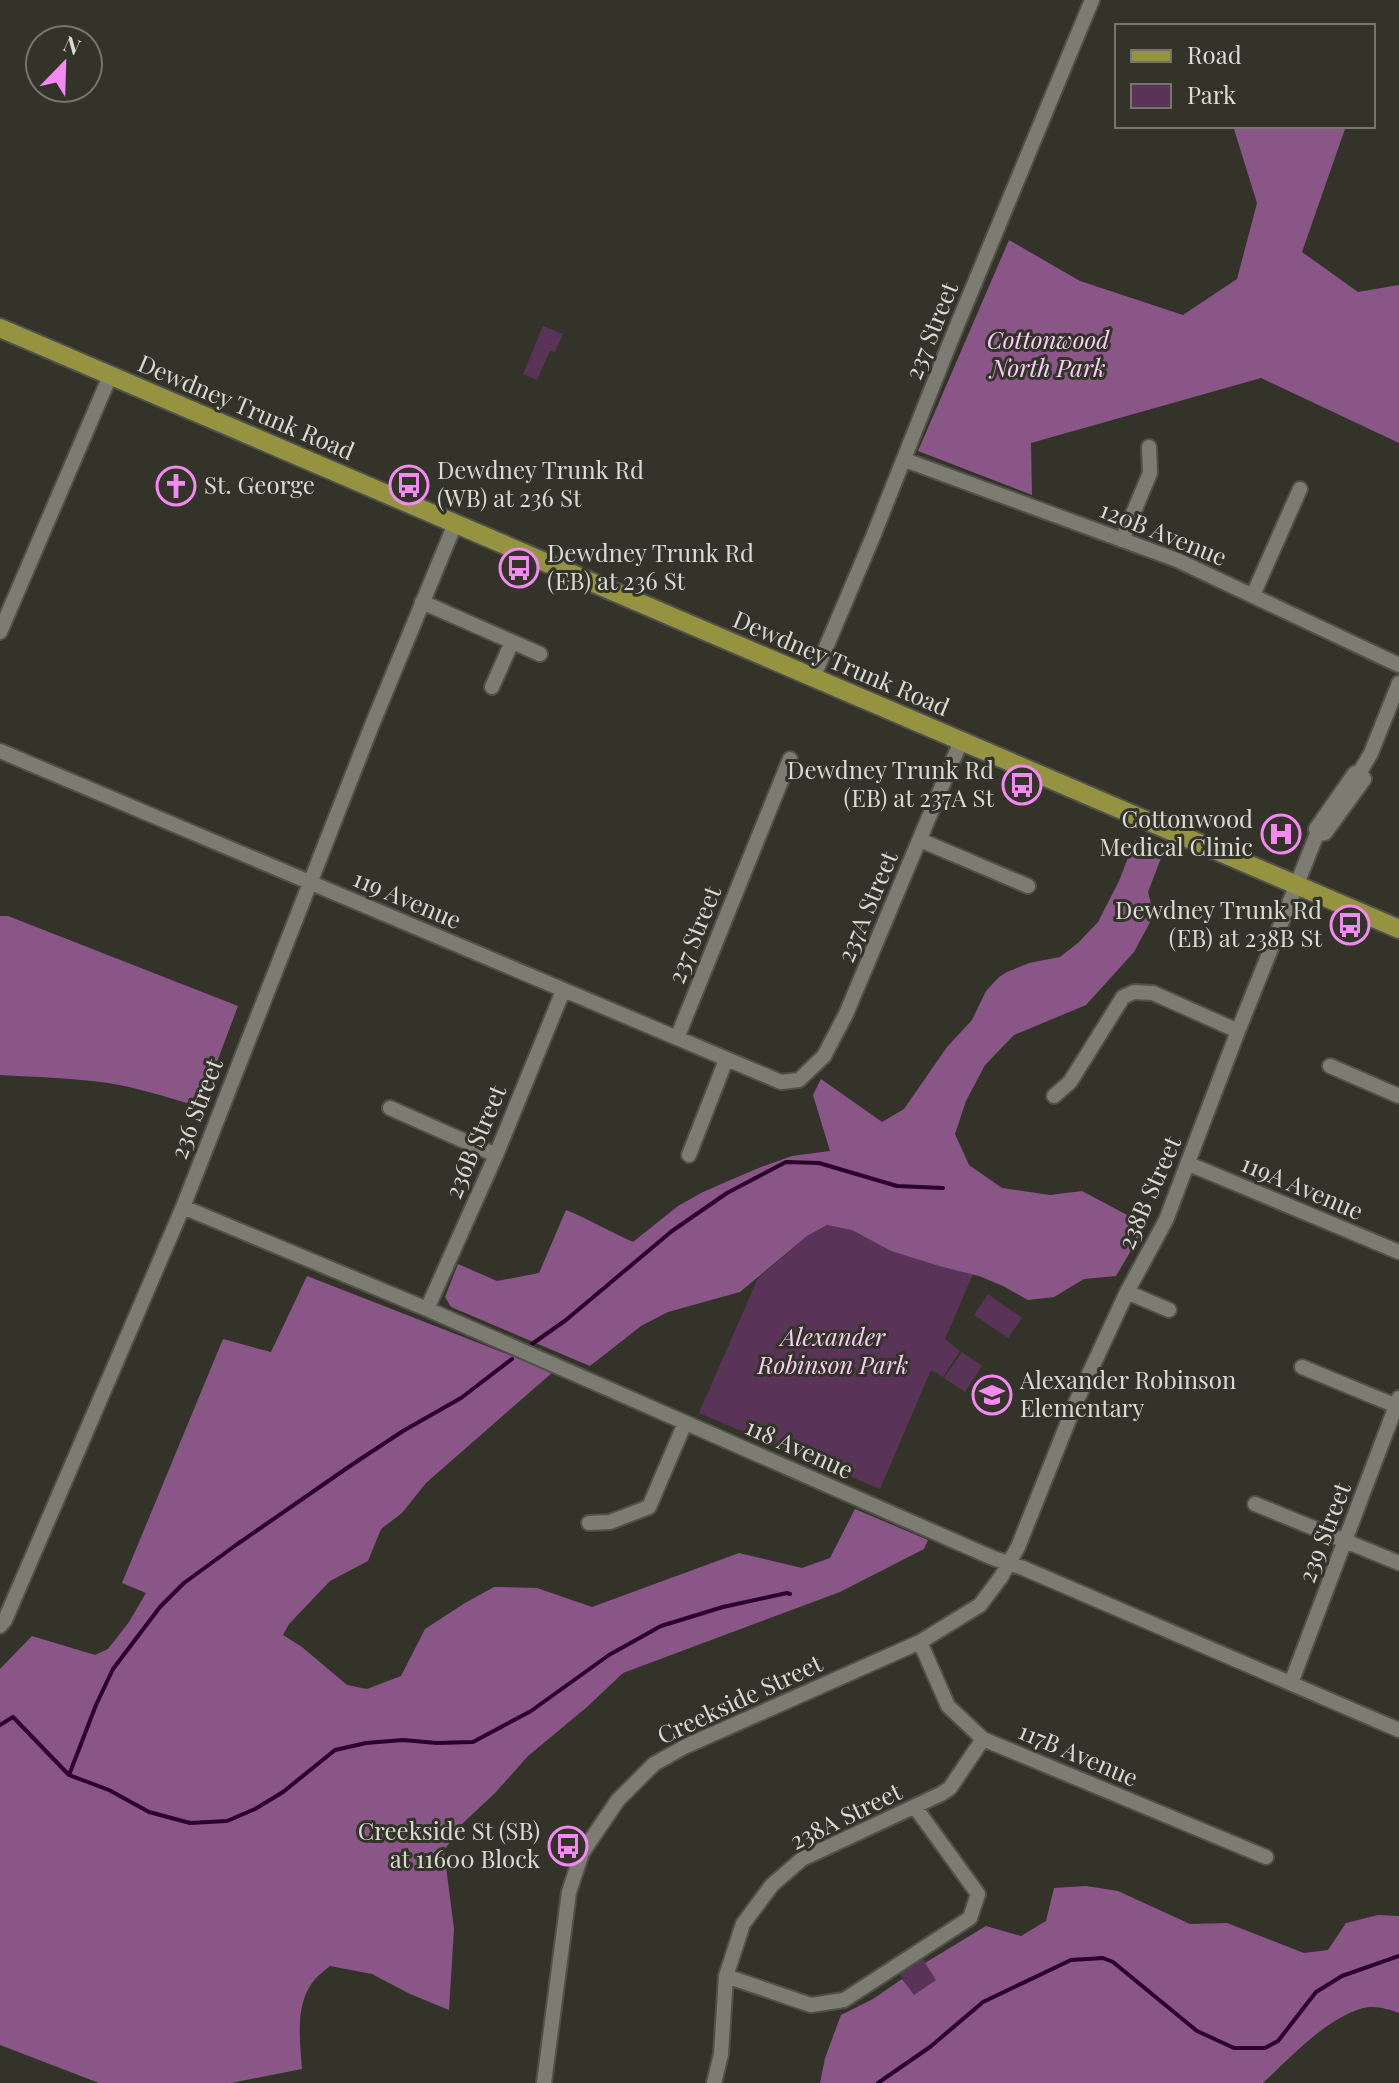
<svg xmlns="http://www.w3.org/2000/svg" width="1399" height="2083" font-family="'Playfair Display',serif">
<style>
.green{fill:#593458}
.forest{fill:#8a5688}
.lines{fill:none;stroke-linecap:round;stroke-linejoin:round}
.stream{stroke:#2c002c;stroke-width:4}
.minor-casing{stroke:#515149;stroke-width:18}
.major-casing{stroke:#515149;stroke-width:22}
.minor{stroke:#7c7c72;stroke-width:14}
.major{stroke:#969340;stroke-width:18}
.labels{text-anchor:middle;stroke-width:6;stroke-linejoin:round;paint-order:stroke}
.street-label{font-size:24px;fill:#dbdbd6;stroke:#33332a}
.park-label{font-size:24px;font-style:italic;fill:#fbcdf9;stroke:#33332a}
.poi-label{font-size:24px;fill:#dbdbd6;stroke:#33332a;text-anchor:start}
</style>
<rect width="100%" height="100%" fill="#33332a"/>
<path class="green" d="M543 326 563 334 555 352 550 351 537 380 523 374Z
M827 1225 852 1230 891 1251 939 1266 973 1274 945 1339 960 1351 943 1377 931 1370 880 1489 699 1413 758 1278 807 1236Z
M988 1294 1022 1318 1008 1338 974 1315Z
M962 1352 982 1366 965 1392 944 1378Z
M923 1959 936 1980 913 1996 900 1974Z"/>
<path class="forest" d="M1233 126H1346L1302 252 1358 292 1399 285V443L1261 378 1031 443 1032 495 918 451 1009 240 1080 281 1183 315 1237 279 1257 203Z
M1135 840 1163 853 1148 892 1154 915 1134 952 1086 1005 1014 1035 985 1065 966 1101 955 1134 969 1165 1002 1188 1050 1195 1082 1191 1146 1225 1116 1276 1084 1279 1054 1297 1028 1300 1003 1286 979 1276 939 1266 891 1251 852 1230 827 1225 807 1236 740 1292 668 1312 641 1326 590 1366 451 1307 445 1297 458 1264 497 1281 539 1273 566 1210C589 1219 610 1232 633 1242L678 1206 703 1192 756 1169 792 1156 830 1151 813 1095 821 1079 882 1122 904 1109 947 1047 972 1020 986 991 999 977 1007 972 1029 963 1060 957 1079 942 1098 922 1119 881Z
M0 916H8L238 1006 200 1107C170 1098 139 1088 108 1083 72 1078 36 1077 0 1075Z
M307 1276 553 1372 426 1483 402 1513 381 1529 368 1561 330 1581 289 1624 283 1635 302 1647 347 1685 367 1689 401 1676 425 1629 465 1603 494 1587 537 1588 592 1607 739 1553 802 1568 830 1558 855 1509 928 1540 924 1549 840 1592 623 1673 587 1707 528 1756 495 1793 461 1825 444 1851 454 1929 449 2010 410 1994 372 1974 330 1966C325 1970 320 1974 316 1978 294 2002 300 2040 302 2069L231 2083H99L0 2045V1669L32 1636 95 1655 108 1649 129 1622 146 1593 122 1583 223 1339 271 1352Z
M1086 1886 1118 1891 1190 1924 1227 1923 1304 1953 1328 1950 1346 1923 1378 1915 1399 1916V2013C1389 2009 1374 2005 1363 2008 1325 2019 1291 2057 1263 2083H820L825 2058 841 2015 873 1999 902 1979 914 1995 936 1980 925 1963 986 1926 1021 1936 1046 1921 1054 1888Z"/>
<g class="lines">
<path class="stream" d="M532 1344 566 1320 672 1231 727 1193 786 1162 819 1163 897 1186 943 1188
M0 1725 13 1717 69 1775 109 1790 149 1812 190 1823 227 1821 255 1809 283 1792 335 1750 366 1743 403 1740 437 1743 473 1742 531 1711 609 1655 661 1626 723 1607 787 1593 790 1594
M69 1775 96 1705 113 1669 160 1607 184 1583 236 1545 350 1466 403 1431 461 1398 512 1359
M878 2083 930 2047 983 2002 1071 1960 1103 1958 1113 1962 1197 2031 1234 2048H1265L1278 2041 1316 1992 1342 1976 1399 1956"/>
<g class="minor-casing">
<path id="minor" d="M905 460 1177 560 1399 665
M1122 540 1150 473 1149 447
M1253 595 1300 489
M422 602 540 654
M0 632 110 376
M813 678 872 539 951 340 1092 0
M492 687 512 642
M0 751 781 1082 799 1080 824 1056 846 1014 961 741
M1317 834 1325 833 1360 785 1364 779 1360 772
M920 840 1028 886
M677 1038 790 759
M1330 1066 1399 1096
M1054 1096 1070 1082 1123 997 1134 992 1153 993 1238 1031
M390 1108 496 1155
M689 1155 726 1060
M1189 1164 1399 1252
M183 1207 427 1309 993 1558 1023 1568 1399 1730
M1127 1292 1169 1310
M427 1309 496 1155 563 991
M1302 1367 1399 1407
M1255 1504 1399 1563
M589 1523 610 1522 649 1507 685 1423
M0 1626 5 1620 183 1207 372 725 455 524
M920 1642 948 1706 983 1739 1266 1857
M1291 1683 1399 1398
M726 1976 811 2005 844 2000 970 1918 978 1894 915 1807
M544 2083 569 1892 582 1853 618 1800 654 1764 686 1746 920 1642 980 1605 1001 1577 1018 1547 1076 1402 1127 1292 1166 1220 1238 1031 1317 834 1316 829 1355 773 1360 772 1371 753 1399 683
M714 2083 721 2054 726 1976 743 1924 772 1885 802 1859 941 1794 950 1788 983 1739"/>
</g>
<g class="major-casing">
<path id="major" d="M0 328 1399 929"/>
</g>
<use href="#minor" class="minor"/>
<use href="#major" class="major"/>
</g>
<defs>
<g id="bus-ring" transform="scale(2)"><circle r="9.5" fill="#33332a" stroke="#f489f1" stroke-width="1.5"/><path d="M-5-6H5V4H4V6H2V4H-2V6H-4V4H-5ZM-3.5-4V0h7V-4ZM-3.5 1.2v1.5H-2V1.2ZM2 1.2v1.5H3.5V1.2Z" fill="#f489f1"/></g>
<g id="church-ring" transform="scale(2)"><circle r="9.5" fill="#33332a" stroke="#f489f1" stroke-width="1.5"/><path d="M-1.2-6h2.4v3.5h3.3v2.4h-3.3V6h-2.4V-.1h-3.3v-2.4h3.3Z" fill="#f489f1"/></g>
<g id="hospital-ring" transform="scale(2)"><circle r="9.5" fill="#33332a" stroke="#f489f1" stroke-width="1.5"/><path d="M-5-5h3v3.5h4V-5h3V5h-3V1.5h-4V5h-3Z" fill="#f489f1"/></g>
<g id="school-ring" transform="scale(2)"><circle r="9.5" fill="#33332a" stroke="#f489f1" stroke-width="1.5"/><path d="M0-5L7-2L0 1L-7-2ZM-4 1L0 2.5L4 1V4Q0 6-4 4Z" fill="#f489f1"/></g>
</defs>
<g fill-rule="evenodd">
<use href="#bus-ring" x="409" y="485"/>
<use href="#church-ring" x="176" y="486"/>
<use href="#bus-ring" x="519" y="568"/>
<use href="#bus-ring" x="1022" y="785"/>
<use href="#hospital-ring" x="1281" y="834"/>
<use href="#bus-ring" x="1350" y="925"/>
<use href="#school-ring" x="992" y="1395"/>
<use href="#bus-ring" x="568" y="1846"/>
</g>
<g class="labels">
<g class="street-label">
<text transform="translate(932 331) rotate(-68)" y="8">237 Street</text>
<text transform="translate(246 408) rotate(23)" y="8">Dewdney Trunk Road</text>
<text transform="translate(1163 534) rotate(22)" y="8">120B Avenue</text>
<text transform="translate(841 664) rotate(23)" y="8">Dewdney Trunk Road</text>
<text transform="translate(407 900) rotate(23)" y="8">119 Avenue</text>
<text transform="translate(868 907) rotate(-67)" y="8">237A Street</text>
<text transform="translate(695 935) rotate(-68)" y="8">237 Street</text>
<text transform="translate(197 1109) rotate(-69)" y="8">236 Street</text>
<text transform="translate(476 1142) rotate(-67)" y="8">236B Street</text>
<text transform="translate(1302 1188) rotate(23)" y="8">119A Avenue</text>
<text transform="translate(1150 1193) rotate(-66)" y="8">238B Street</text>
<text transform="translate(799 1449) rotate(24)" y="8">118 Avenue</text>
<text transform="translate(1325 1533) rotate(-69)" y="8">239 Street</text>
<text transform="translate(740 1700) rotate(-25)" y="8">Creekside Street</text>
<text transform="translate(1078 1755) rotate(23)" y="8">117B Avenue</text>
<text transform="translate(846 1817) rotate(-26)" y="8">238A Street</text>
</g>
<g class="park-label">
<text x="1048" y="349">Cottonwood<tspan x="1048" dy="28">North Park</tspan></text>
<text x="833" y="1346">Alexander<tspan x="833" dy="28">Robinson Park</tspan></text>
</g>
<g class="poi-label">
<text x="437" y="479">Dewdney Trunk Rd<tspan x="437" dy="28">(WB) at 236 St</tspan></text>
<text x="204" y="494">St. George</text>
<text x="547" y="562">Dewdney Trunk Rd<tspan x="547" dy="28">(EB) at 236 St</tspan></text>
<text x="994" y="779" text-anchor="end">Dewdney Trunk Rd<tspan x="994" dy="28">(EB) at 237A St</tspan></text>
<text x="1253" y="828" text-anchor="end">Cottonwood<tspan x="1253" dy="28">Medical Clinic</tspan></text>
<text x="1322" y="919" text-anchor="end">Dewdney Trunk Rd<tspan x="1322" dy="28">(EB) at 238B St</tspan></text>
<text x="1020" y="1389">Alexander Robinson<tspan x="1020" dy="28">Elementary</tspan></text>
<text x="540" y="1840" text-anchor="end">Creekside St (SB)<tspan x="540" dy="28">at 11600 Block</tspan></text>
</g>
</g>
<rect x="1115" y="24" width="260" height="104" fill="#33332a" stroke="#76766f" stroke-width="2"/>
<rect x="1131" y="50" width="40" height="12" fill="#969340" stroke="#76766f" stroke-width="2"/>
<text x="1187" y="64" font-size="24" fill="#dbdbd6">Road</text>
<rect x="1131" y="84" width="40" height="24" fill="#593458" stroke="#76766f" stroke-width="2"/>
<text x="1187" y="104" font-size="24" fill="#dbdbd6">Park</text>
<g transform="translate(64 64) rotate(23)"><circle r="38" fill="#33332a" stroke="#76766f" stroke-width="2"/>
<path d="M0-6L14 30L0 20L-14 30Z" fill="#f489f1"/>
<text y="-12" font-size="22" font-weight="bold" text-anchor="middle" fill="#dbdbd6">N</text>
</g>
</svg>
